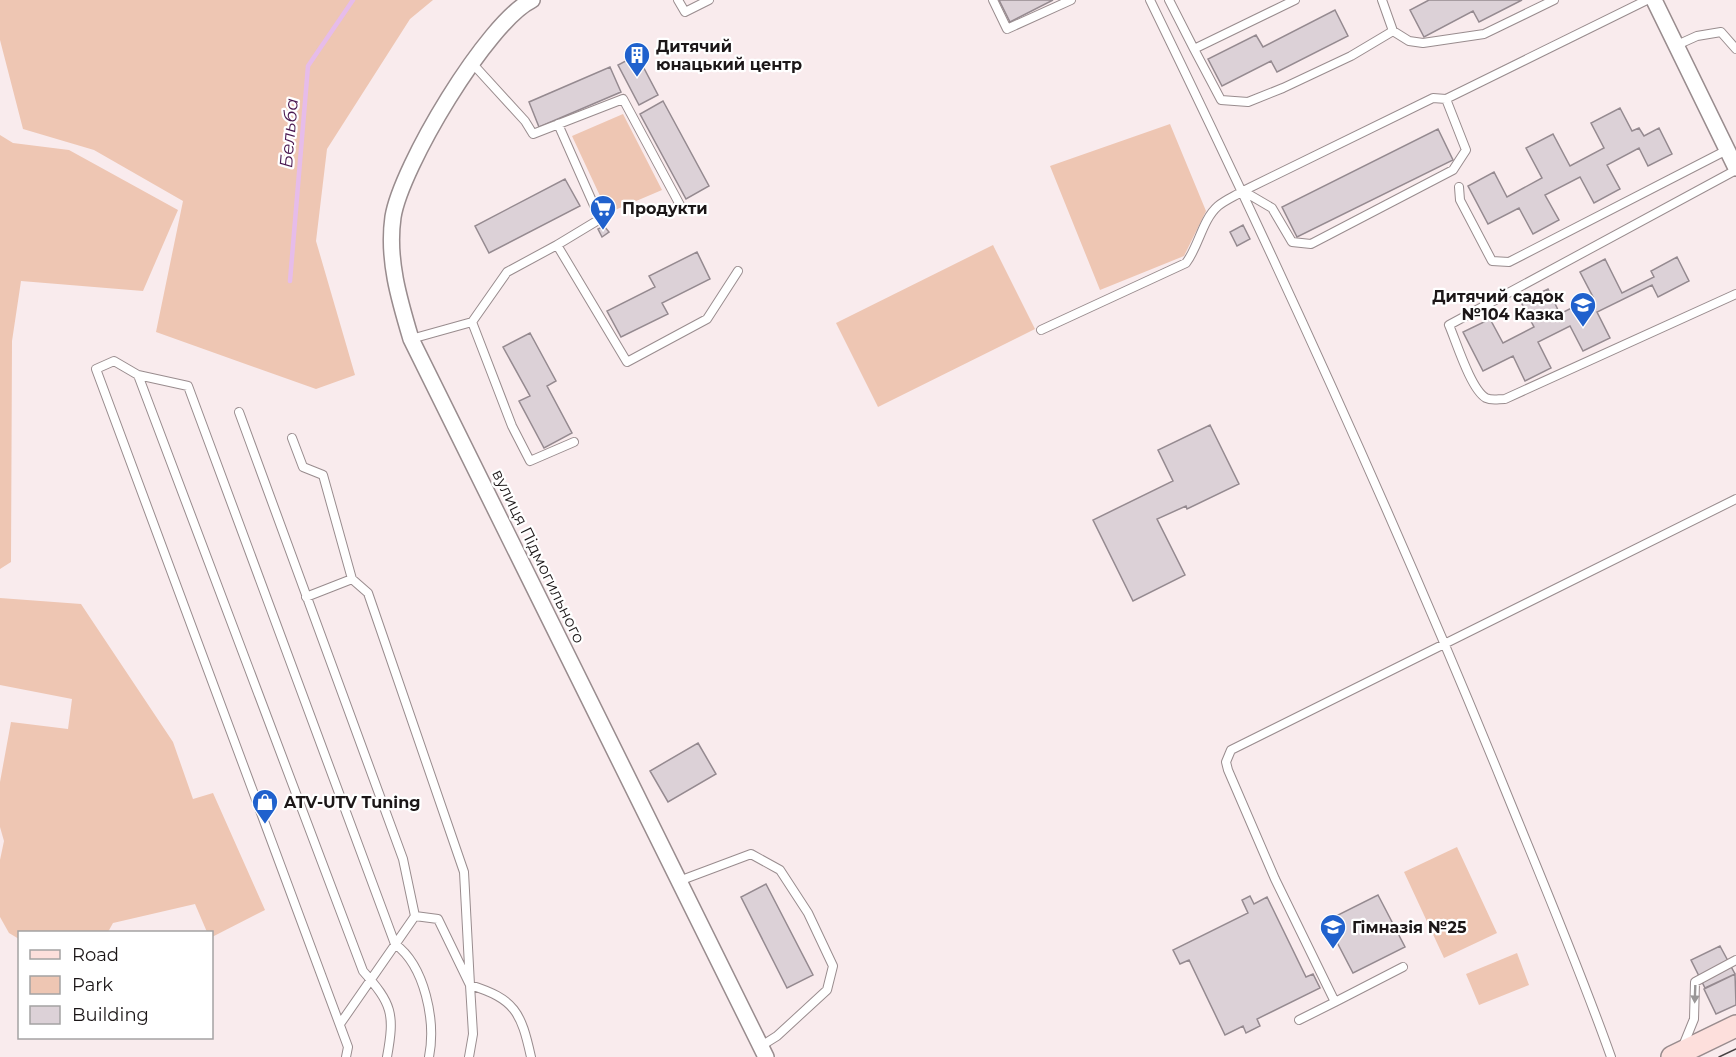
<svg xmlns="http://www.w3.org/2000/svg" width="1736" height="1057" font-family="Montserrat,sans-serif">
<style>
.green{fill:#eec6b3}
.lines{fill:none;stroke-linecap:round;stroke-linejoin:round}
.stream{stroke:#e6bcea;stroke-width:4.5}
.building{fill:#dcd1d7;stroke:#958a90;stroke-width:1.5}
.service-casing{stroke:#998c8e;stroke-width:10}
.minor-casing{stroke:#998c8e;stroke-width:18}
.secondary-casing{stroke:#998c8e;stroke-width:24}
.service{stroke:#fff;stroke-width:8}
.minor{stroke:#fff;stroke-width:15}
.secondary{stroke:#fddfdc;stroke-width:21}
.tram{stroke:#474142;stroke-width:1.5}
.oneway{fill:#999797}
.labels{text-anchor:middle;stroke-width:4.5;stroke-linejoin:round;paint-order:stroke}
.poi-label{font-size:16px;font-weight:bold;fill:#1c1718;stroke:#fff;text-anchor:start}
.street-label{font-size:16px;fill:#1c1718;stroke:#fff}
.water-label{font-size:18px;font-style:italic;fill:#49174f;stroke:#fff}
</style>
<rect width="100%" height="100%" fill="#f9ebed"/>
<path class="green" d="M0 0H433L410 19 327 149 316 241 355 375 316 389 156 332 183 201 94 150 23 129 0 40Z
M623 114 662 190 608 213 572 136Z
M1170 124 1206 211 1184 256 1100 290 1050 166Z
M0 135 13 143 69 150 178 210 143 291 21 281 12 341 11 562 0 569Z
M993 245 1035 329 878 407 836 323Z
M0 598 81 604 173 742 193 799 213 793 265 910 212 937V932H207L195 904 113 923 108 932H20L19 939 9 933 0 917V860L4 841 0 827V782L11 722 68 729 72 699 0 685Z
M1457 847 1497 933 1444 958 1404 872Z
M1517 953 1529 985 1479 1005 1466 974Z"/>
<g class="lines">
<path class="stream" d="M290 281 308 66 353 0"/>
</g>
<path class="building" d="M999 0H1053L1010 22Z
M1429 0H1522L1479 22 1473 11 1424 37 1410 10Z
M1335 10 1348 36 1277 72 1271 61 1222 86 1208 59 1256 35 1263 47Z
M637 55 658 95 639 105 618 65Z
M610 67 621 92 539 127 529 102Z
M663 101 709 186 686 199 640 114Z
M1620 108 1632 131 1639 128 1644 136 1659 128 1672 154 1648 166 1639 148 1607 165 1620 189 1594 203 1580 177 1545 195 1559 220 1533 234 1519 208 1488 224 1468 186 1494 172 1507 197 1542 178 1526 148 1553 134 1570 166 1604 148 1591 123Z
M1438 129 1453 160 1297 237 1282 207Z
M565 179 580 206 489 253 475 226Z
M1243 225 1250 239 1237 246 1230 232Z
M604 226 609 232 602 237 598 229Z
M697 252 710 279 662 303 668 314 621 337 607 311 655 287 649 276Z
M1677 257 1689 281 1658 297 1652 285 1597 312 1610 338 1583 351 1570 326 1538 342 1551 368 1525 381 1513 356 1483 371 1463 332 1490 319 1503 343 1534 327 1521 302 1548 289 1560 314 1593 297 1580 272 1605 259 1622 293 1654 277 1651 271Z
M530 333 556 381 547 386 572 433 544 448 519 401 530 396 503 347Z
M1210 425 1239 484 1187 509 1186 506 1157 519 1185 575 1133 601 1093 520 1173 481 1158 450Z
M698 743 716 774 668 802 650 771Z
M766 884 813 975 787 988 741 897Z
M1378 895 1405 947 1353 973 1326 921Z
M1250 896 1254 904 1267 897 1306 977 1313 974 1320 988 1257 1019 1260 1026 1246 1033 1243 1026 1225 1035 1189 960 1180 964 1173 950 1248 913 1242 900Z
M1720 946 1735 974 1705 988 1691 960Z
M1735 974 1736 1005 1716 1014 1704 989Z"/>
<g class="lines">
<g class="service-casing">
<path id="service" d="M678 0 685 12 709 0
M993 0 1007 29 1071 0
M1150 0C1275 257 1394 517 1502 782 1539 873 1578 964 1611 1057
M1169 0 1194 49 1295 0
M1393 31 1409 41 1423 43 1484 34 1554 0
M1677 45 1697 36 1721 32 1736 49
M1194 49 1221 100 1248 102 1283 88 1351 56 1393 31 1382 0
M472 63 525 121 533 134 623 99 680 205
M1736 170 1449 325C1456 341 1471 390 1486 398 1492 401 1498 399 1505 399L1736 294
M1459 187 1460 200 1492 261 1509 262 1727 150
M1243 191 1433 98 1446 99 1647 0
M557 245 600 219 558 124
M472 322 512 426 530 461 574 442
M1041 330 1186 263C1199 246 1202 220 1218 206 1225 200 1235 196 1243 191L1272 208 1292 242 1311 244 1453 170 1466 150 1446 99
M411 339 472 322 507 272 557 245 627 362 707 319 738 271
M138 375 363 971C392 1004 395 1013 387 1057
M239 412 403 859 415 916 340 1024
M292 438 303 467 323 475 352 579 306 597
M352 579 368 593 464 872 470 985C515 999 521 1012 531 1057
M679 881 751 854 780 870 808 913 833 966 827 990 777 1036 761 1046
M415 916 438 919 470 985 473 1034 469 1057
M1335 1002 1403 967
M1299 1020 1335 1002 1275 879 1228 770 1226 762 1231 750 1736 499
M1683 1046 1694 1019 1695 982 1736 960
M346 1057 348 1047 96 369 114 361 138 375 188 386 395 944C425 966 436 1021 429 1057"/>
</g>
<g class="minor-casing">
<path id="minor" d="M532 0C487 22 401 167 393 217 387 259 399 299 411 339L766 1057
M1654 0 1736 168"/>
</g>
<g class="secondary-casing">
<path id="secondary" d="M1672 1057 1736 1026"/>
</g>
<use href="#service" class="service"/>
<use href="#minor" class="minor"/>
<use href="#secondary" class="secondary"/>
<path class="tram" d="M1719 1057 1736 1049"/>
</g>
<defs><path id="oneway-solid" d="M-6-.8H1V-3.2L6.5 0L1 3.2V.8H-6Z" transform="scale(1.5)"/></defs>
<use class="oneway" href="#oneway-solid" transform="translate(1695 994) rotate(92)"/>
<defs>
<g id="building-pin" transform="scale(1.35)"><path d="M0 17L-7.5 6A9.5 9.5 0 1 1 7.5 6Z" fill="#2061cd" stroke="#fff"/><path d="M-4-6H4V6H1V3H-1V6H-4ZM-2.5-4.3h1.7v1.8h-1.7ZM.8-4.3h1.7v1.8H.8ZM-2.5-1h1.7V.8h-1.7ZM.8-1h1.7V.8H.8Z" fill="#fff"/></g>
<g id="supermarket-pin" transform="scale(1.35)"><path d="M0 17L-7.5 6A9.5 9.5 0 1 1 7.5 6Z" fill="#2061cd" stroke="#fff"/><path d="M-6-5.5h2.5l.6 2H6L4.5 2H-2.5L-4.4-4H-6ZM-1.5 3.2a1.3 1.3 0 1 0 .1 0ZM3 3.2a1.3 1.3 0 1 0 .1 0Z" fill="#fff"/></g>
<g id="school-pin" transform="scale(1.35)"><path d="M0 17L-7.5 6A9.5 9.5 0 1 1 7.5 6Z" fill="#2061cd" stroke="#fff"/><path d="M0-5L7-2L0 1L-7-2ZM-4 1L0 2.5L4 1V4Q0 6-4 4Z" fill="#fff"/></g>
<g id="shop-pin" transform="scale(1.35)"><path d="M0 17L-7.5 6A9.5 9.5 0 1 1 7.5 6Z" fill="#2061cd" stroke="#fff"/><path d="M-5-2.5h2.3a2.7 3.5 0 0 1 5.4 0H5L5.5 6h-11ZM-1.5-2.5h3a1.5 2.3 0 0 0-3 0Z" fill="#fff"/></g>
</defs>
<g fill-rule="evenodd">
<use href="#building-pin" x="637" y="55"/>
<use href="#supermarket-pin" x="603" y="208"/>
<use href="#school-pin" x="1583" y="305"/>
<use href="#shop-pin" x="265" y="802"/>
<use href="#school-pin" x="1333" y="927"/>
</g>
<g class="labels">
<g class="poi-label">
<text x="656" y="52">Дитячий<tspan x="656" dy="18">юнацький центр</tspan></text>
<text x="622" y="214">Продукти</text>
<text x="1564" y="302" text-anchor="end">Дитячий садок<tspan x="1564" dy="18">№104 Казка</tspan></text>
<text x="284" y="808">ATV-UTV Tuning</text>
<text x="1352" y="933">Гімназія №25</text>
</g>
<g class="street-label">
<text transform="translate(539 556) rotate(64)" y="6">вулиця Підмогильного</text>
</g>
<g class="water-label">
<text transform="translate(289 133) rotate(-85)" y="6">Бельба</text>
</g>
</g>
<rect x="18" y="931" width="195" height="108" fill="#ffffff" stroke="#a4a2a3" stroke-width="1.5"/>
<rect x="30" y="950" width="30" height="9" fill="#fddfdc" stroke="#a4a2a3" stroke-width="1.5"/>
<text x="72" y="961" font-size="18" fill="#1c1718">Road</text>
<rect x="30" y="976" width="30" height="18" fill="#eec6b3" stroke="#a4a2a3" stroke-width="1.5"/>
<text x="72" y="991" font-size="18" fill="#1c1718">Park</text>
<rect x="30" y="1006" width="30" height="18" fill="#dcd1d7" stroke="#a4a2a3" stroke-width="1.5"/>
<text x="72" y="1021" font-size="18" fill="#1c1718">Building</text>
</svg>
